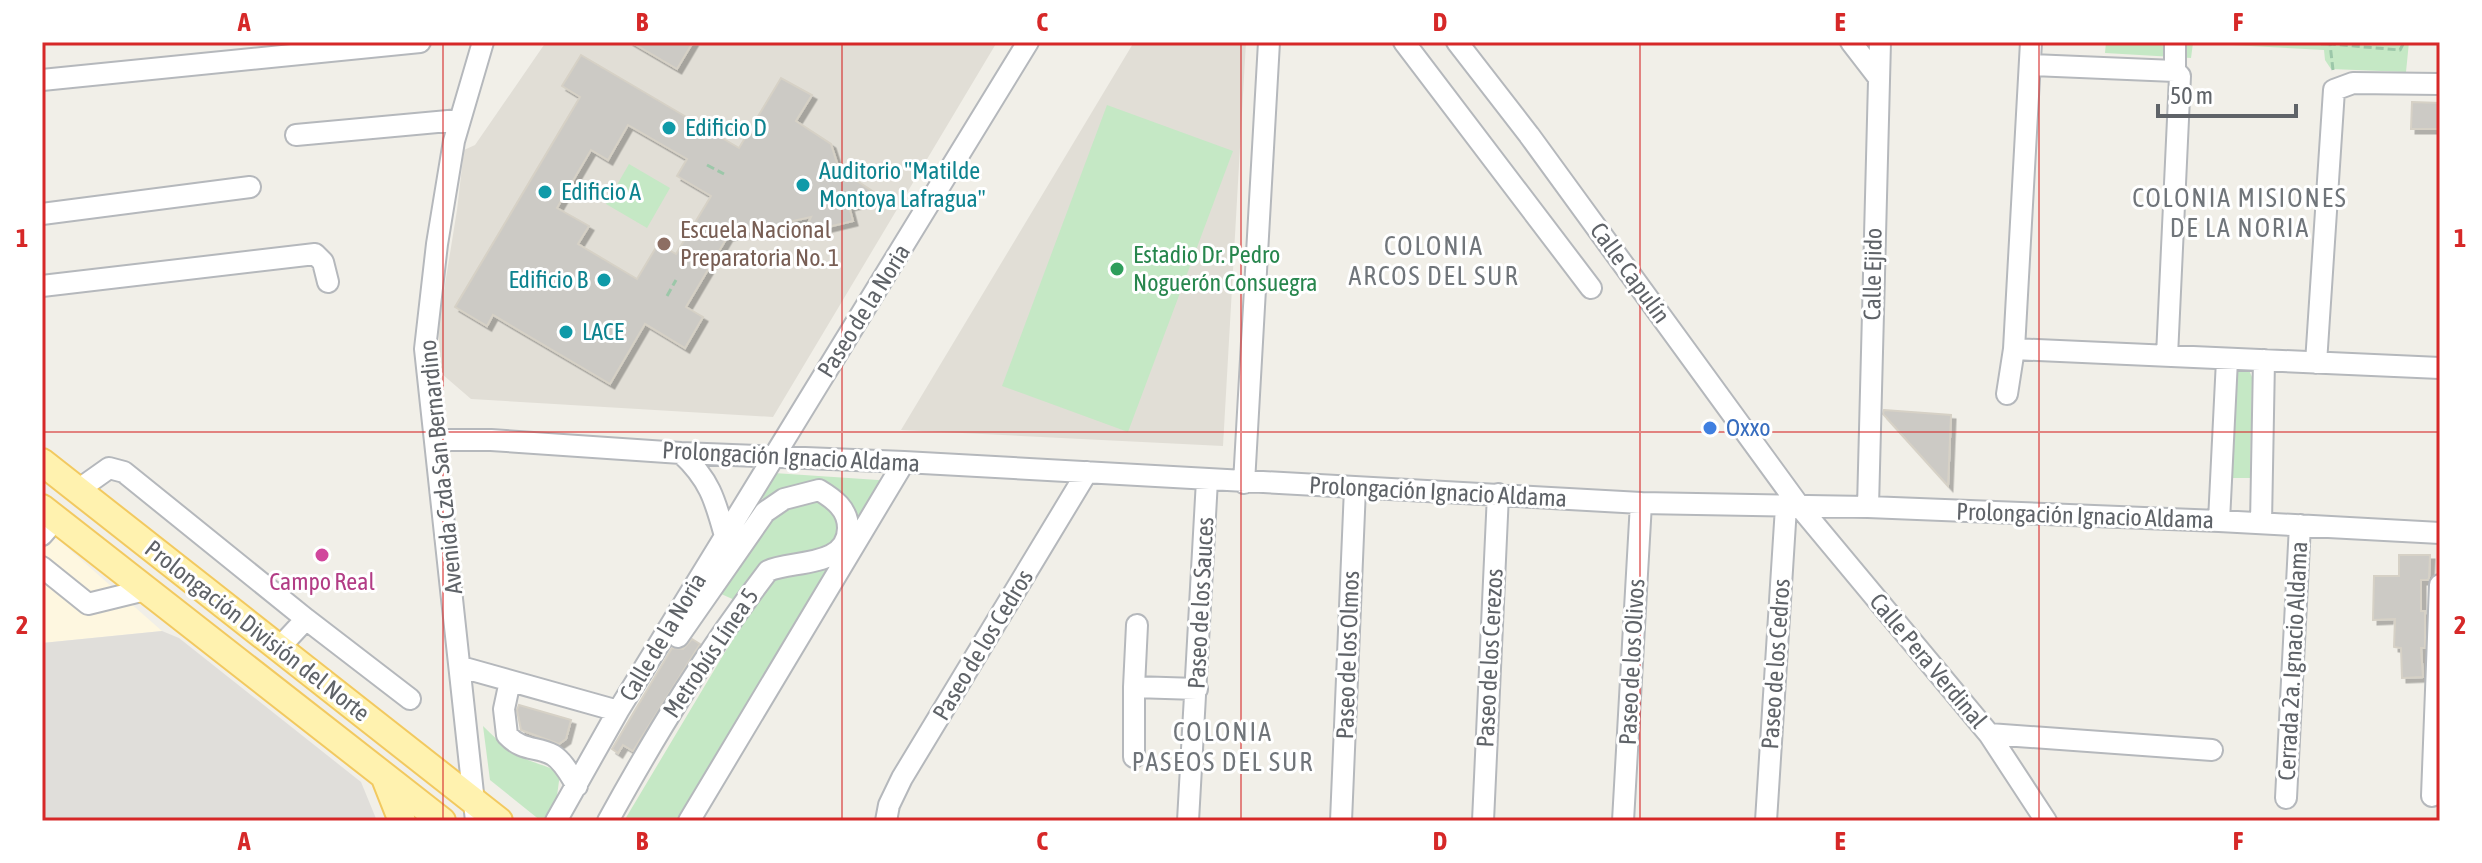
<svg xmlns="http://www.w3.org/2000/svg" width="2482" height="863" font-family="'Asap Condensed',sans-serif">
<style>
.commercial{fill:#fef7e0}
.industrial{fill:#e0deda}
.education{fill:#e1ded6}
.green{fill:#c5e8c5}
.building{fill:#cccac5;stroke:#d6d1c6;stroke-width:2;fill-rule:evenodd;filter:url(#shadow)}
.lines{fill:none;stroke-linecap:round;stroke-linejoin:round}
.minor-casing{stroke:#b5b8bc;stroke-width:24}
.major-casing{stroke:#f2c960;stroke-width:30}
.path{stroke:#9cc7a9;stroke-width:3;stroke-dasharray:8 4;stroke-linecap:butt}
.minor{stroke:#fff;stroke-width:20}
.major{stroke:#fff2af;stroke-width:26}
.grid{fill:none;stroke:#d62828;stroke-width:2;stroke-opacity:0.55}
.culture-dot{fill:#0f9aa8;stroke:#fff;stroke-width:3}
.education-dot{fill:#8d6e63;stroke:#fff;stroke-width:3}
.leisure-dot{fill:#2e9e5b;stroke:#fff;stroke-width:3}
.shop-dot{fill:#3f7fe0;stroke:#fff;stroke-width:3}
.hotel-dot{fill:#d1479c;stroke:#fff;stroke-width:3}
.labels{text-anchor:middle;stroke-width:6;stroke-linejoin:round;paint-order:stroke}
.culture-label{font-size:24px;fill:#0d838f;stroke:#fff;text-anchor:start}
.education-label{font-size:24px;fill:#785e54;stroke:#fff;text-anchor:start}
.leisure-label{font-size:24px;fill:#27864d;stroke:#fff;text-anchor:start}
.street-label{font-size:24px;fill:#5f6368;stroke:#fff}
.shop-label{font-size:24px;fill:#366cbe;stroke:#fff;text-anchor:start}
.hotel-label{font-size:24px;fill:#b23c85;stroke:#fff}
.neighbourhood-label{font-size:26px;letter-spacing:2px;fill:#70757a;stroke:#fff}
.neatline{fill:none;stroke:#d62828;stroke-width:3}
.grid-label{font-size:26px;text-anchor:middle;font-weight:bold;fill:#d62828}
</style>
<defs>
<filter id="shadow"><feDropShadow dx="4.5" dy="4.5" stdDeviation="0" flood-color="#0004"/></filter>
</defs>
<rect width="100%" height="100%" fill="#f1efe8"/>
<path class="commercial" d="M42 525 162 631 42 643Z"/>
<path class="industrial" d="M162 631 179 638 361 782 377 821H42V643Z"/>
<path class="education" d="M546 42H997L773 417 471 399 442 374 438 328 457 210 464 150 475 145Z
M1134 42H1246L1223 446 901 430Z"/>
<path class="green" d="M2106 42H2409L2406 72 2331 69 2325 60 2324 50 2193 43 2191 58 2105 53Z
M1107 105 1233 151 1128 432 1002 386Z
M629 164 670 188 647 228 606 204Z
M2244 367 2249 370 2252 377 2250 478H2230L2234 373 2239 368Z
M774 473 893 481 680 821H624L768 580 849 541 836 495 761 502Z
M818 499 830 504 842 530 834 545 782 561 739 602 719 593 770 515 792 505Z
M483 726C496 739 508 750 524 758 538 765 548 765 560 774L556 803 545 821H541L490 780Z"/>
<path class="building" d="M631 42H693L677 69Z
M581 55 739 148 781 78 812 95 796 121 831 144 839 169 883 198 849 206 853 221 803 233 811 217 728 236 686 307 703 317 685 348 645 324 610 384 493 315 487 326 455 307 580 97 562 86ZM628 125 687 159 677 176 711 196 676 254 658 244 637 279 578 244 589 226 557 208 591 150 608 160Z
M2412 102 2440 103V129H2411Z
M1884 410 1951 415 1948 486 1883 414Z
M2399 555H2430L2429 578 2428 580H2421V611H2425V648H2421L2423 677 2402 678 2401 648 2394 647 2395 619 2373 620 2374 576H2399Z
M692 639 700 644 633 751 623 745 618 753 612 749 672 648 683 649Z
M519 705 571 720 566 739 559 744 521 730 517 710Z"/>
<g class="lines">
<g class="minor-casing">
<path id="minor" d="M1404 42 1591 288
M1457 42 1529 135 1800 507 1989 734 2046 821
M1851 42 1878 77
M2031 65 2175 71
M42 80 420 42
M296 135 459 120
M42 214 250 187
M42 286 315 254 323 262 328 282
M2014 349 2440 368
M2167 356 2180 76 2175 71V42
M2316 363 2334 90 2353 83 2440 84
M2007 394 2014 349 2031 42
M436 440H491L681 453 904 462 1641 503 1868 507 2219 521 2440 533
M681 453C709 479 715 499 725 536
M1244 483 1269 42
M78 490 109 468 124 472 306 619 279 648
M1868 507 1880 42
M2219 521 2227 360
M2261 523 2264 360
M42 535 56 519
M42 567 88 604 145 590
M306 619 410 699
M461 667 618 711
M510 681 504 709 507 735C523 752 537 746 553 755 564 762 570 775 577 786
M1134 687 1137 625
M1989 734 2212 750
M1134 757V687L1197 689
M2432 796 2440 585
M2286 798 2300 525
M476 821 425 349 437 244 454 141 483 42
M556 821 618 711 1028 42
M608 821C657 732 706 652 768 571 791 560 848 568 848 528 848 509 834 499 819 490L784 499 765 512 678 637
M689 821 904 462
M886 821 889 805 902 778 1087 472
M1188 821 1207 480
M1341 821 1355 488
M1483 821 1498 494
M1623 821 1641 503
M1766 821 1786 507"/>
</g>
<g class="major-casing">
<path id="major" d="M42 462 499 821
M42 508 442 821
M385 778 402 821"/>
</g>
<path class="path" d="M2261 42 2330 44
M2333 70 2330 44 2400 50 2404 42
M707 165 724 174
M512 282 519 287
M667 296 676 280"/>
<use href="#minor" class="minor"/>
<use href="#major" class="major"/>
</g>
<path class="grid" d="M443 42V821M842 42V821M1241 42V821M1640 42V821M2039 42V821M42 432H2440"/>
<g class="culture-dot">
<circle cx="669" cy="128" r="8"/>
<circle cx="803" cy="185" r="8"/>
<circle cx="545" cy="192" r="8"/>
<circle cx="604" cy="280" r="8"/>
<circle cx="566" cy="332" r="8"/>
</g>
<circle class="education-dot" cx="664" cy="244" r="8"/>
<circle class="leisure-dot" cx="1117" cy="269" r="8"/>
<circle class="shop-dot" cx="1710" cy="428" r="8"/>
<circle class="hotel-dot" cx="322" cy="555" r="8"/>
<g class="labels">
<g class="culture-label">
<text x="685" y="136">Edificio D</text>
<text x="819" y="179">Auditorio "Matilde<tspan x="819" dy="28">Montoya Lafragua"</tspan></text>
<text x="561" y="200">Edificio A</text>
<text x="588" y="288" text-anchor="end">Edificio B</text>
<text x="582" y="340">LACE</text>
</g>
<g class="education-label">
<text x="680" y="238">Escuela Nacional<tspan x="680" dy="28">Preparatoria No. 1</tspan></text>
</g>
<g class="leisure-label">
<text x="1133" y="263">Estadio Dr. Pedro<tspan x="1133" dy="28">Noguerón Consuegra</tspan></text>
</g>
<g class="street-label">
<text transform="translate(1630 273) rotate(54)" y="8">Calle Capulín</text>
<text transform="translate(1873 274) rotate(-89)" y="8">Calle Ejido</text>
<text transform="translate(864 311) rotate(-58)" y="8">Paseo de la Noria</text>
<text transform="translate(791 457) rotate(3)" y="8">Prolongación Ignacio Aldama</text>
<text transform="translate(441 467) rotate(-96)" y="8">Avenida Czda San Bernardino</text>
<text transform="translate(1438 492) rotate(3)" y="8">Prolongación Ignacio Aldama</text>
<text transform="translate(2085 516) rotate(2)" y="8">Prolongación Ignacio Aldama</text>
<text transform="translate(1201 603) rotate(-87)" y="8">Paseo de los Sauces</text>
<text transform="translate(257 631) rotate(38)" y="8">Prolongación División del Norte</text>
<text transform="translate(663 637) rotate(-59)" y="8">Calle de la Noria</text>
<text transform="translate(983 645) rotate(-59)" y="8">Paseo de los Cedros</text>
<text transform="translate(711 653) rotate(-56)" y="8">Metrobús Línea 5</text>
<text transform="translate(1348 655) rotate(-88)" y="8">Paseo de los Olmos</text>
<text transform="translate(1490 658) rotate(-87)" y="8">Paseo de los Cerezos</text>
<text transform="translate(1928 661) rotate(50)" y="8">Calle Pera Verdinal</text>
<text transform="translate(2293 661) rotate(-87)" y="8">Cerrada 2a. Ignacio Aldama</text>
<text transform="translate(1632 662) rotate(-87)" y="8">Paseo de los Olivos</text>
<text transform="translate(1776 664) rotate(-86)" y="8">Paseo de los Cedros</text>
</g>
<g class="shop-label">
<text x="1726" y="436">Oxxo</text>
</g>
<g class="hotel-label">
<text x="322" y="590">Campo Real</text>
</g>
<g class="neighbourhood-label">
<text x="2240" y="207">COLONIA MISIONES<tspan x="2240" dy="30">DE LA NORIA</tspan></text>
<text x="1434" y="255">COLONIA<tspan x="1434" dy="30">ARCOS DEL SUR</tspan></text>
<text x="1223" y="741">COLONIA<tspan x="1223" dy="30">PASEOS DEL SUR</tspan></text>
</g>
</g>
<rect width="2482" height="863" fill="none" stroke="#ffffff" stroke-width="88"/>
<path d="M2158 104v12h138v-12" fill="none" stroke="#5f6368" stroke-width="4"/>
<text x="2170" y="104" font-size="24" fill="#5f6368" stroke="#ffffff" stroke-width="6" paint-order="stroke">50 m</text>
<rect x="44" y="44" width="2394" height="775" class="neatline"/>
<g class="grid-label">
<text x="244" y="31">A</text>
<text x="642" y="31">B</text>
<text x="1042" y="31">C</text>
<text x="1440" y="31">D</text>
<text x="1840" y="31">E</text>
<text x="2238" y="31">F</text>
<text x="22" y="247">1</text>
<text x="2460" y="247">1</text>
<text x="22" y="634">2</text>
<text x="2460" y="634">2</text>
<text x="244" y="850">A</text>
<text x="642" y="850">B</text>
<text x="1042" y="850">C</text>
<text x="1440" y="850">D</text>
<text x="1840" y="850">E</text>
<text x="2238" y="850">F</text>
</g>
</svg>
